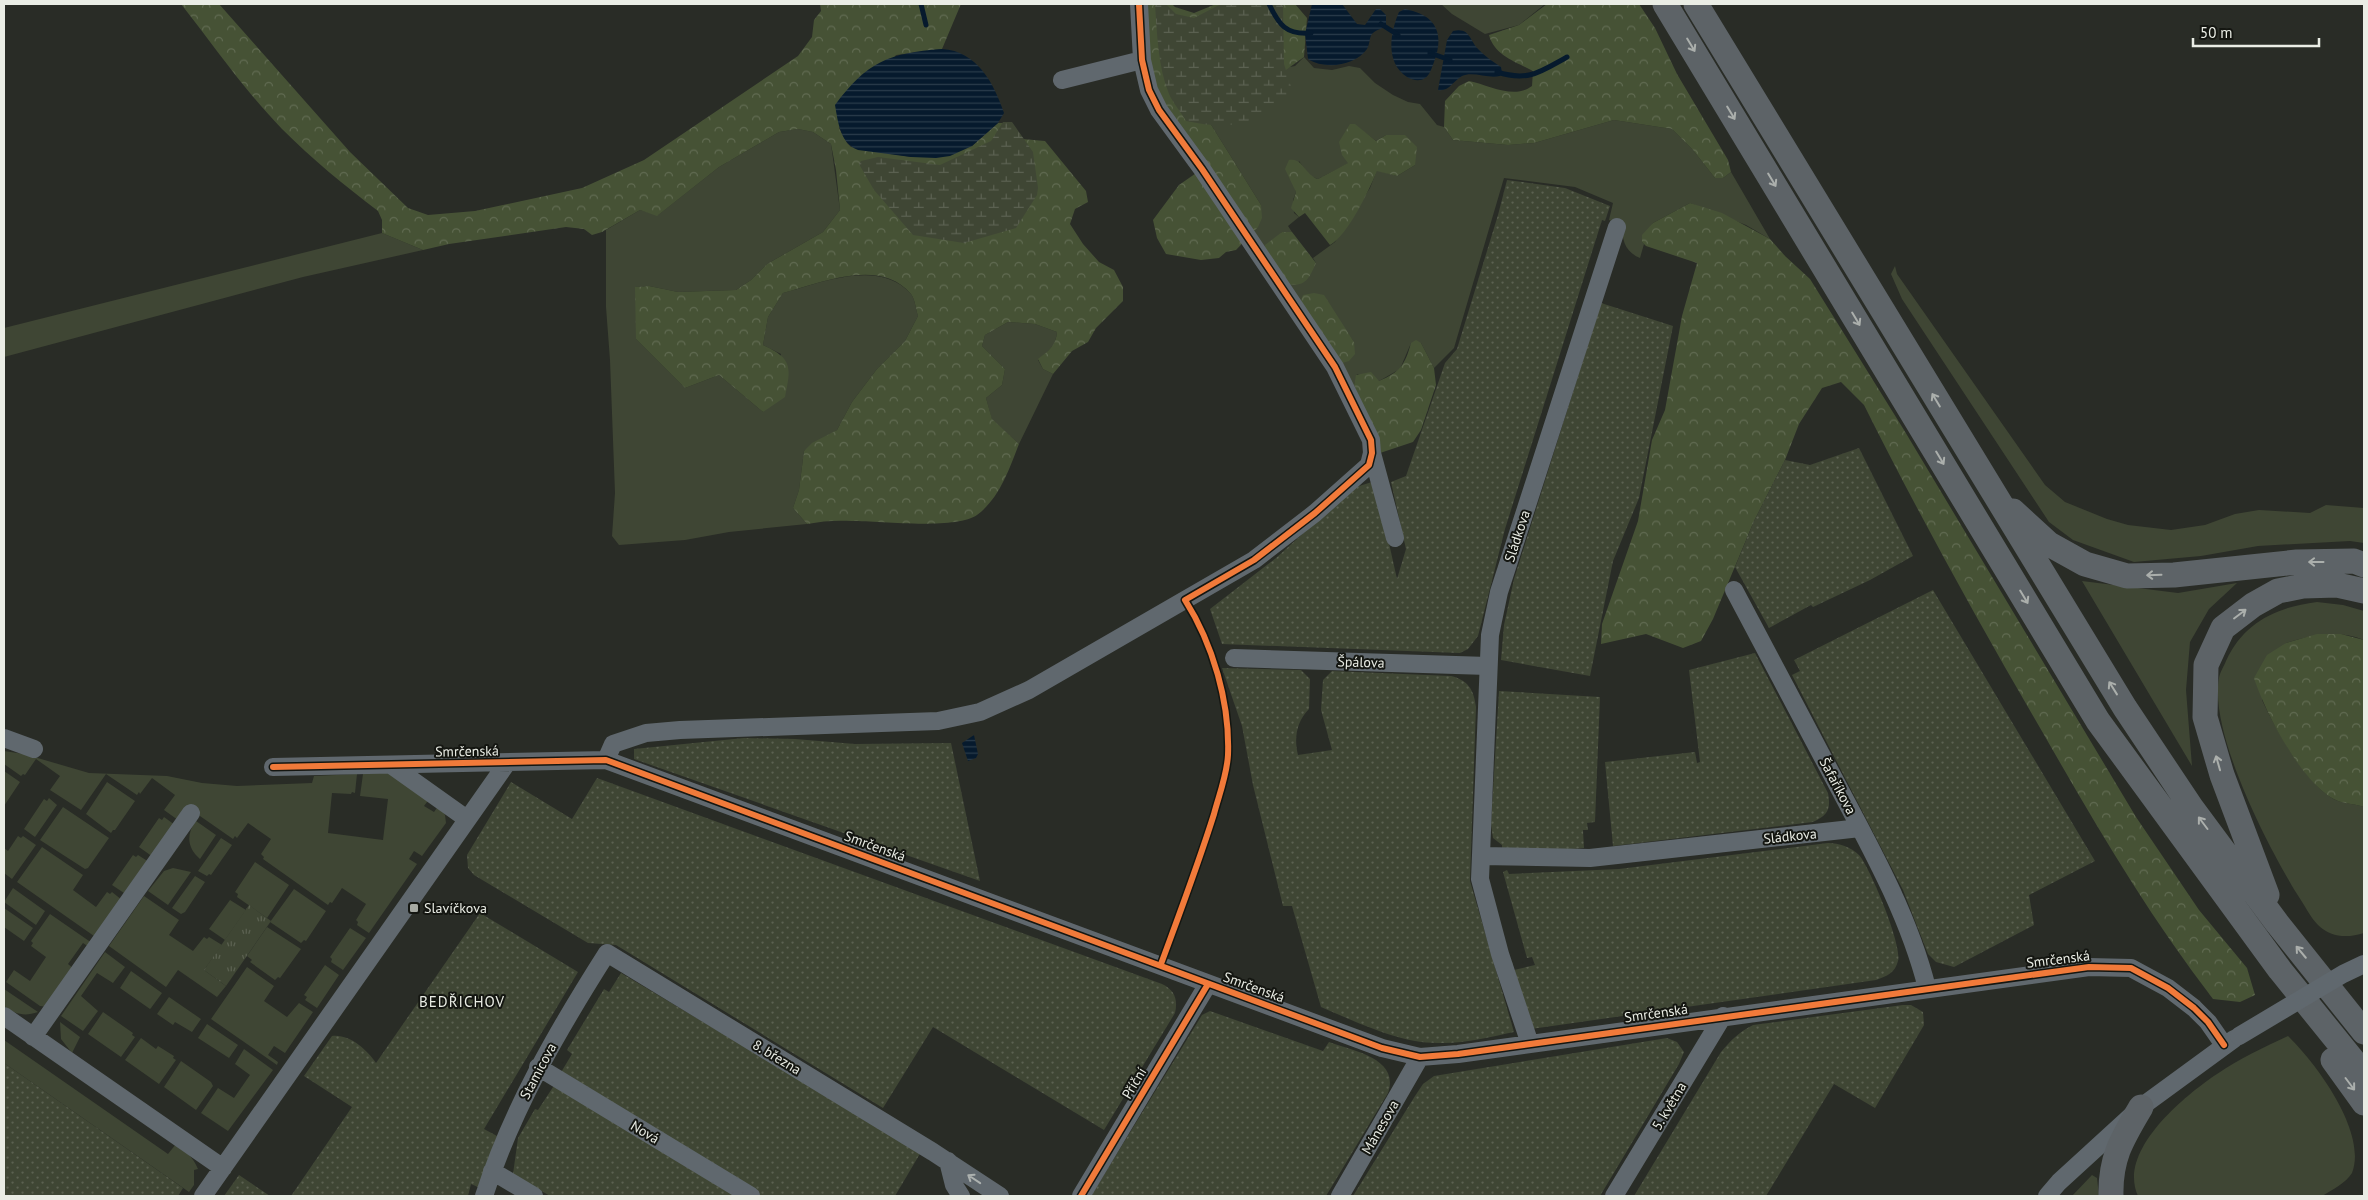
<svg xmlns="http://www.w3.org/2000/svg" width="2368" height="1200" font-family="'PT Sans',sans-serif">
<style>
.grass{fill:#3f4634}
.forest{fill:url(#forest-crowns)}
.wetland{fill:url(#wetland-marsh)}
.park{fill:url(#park-tufts)}
.garden{fill:url(#garden-dots)}
.water{fill:url(#water-rules)}
.lines{fill:none;stroke-linecap:round;stroke-linejoin:round}
.stream{stroke:#061a2d;stroke-width:5}
.minor{stroke:#60686e;stroke-width:18}
.highway{stroke:#5d6367;stroke-width:25}
.minor-bridge{stroke:#60686e;stroke-width:18}
.cycleway-casing{stroke:#141611;stroke-width:9}
.cycleway{stroke:#f17a3a;stroke-width:6}
.oneway{stroke:#abafac}
.oneway2{stroke:#acb1af}
.poi-dot{fill:#a6a9a2;stroke:#141611;stroke-width:2}
.labels{text-anchor:middle;stroke-width:4;stroke-linejoin:round;paint-order:stroke}
.street-label{font-size:14px;fill:#eaede5;stroke:#141611}
.poi-label{font-size:14px;fill:#eaede5;stroke:#141611;text-anchor:start}
.neighbourhood-label{font-size:15px;letter-spacing:1px;fill:#eaede5;stroke:#141611}
</style>
<defs>
<pattern id="forest-crowns" width="20" height="18" patternUnits="userSpaceOnUse" patternTransform="scale(1.25)"><rect width="20" height="18" fill="#465235"/><path d="M2 6a3 3 0 1 1 6 0M12 15a3 3 0 1 1 6 0" fill="none" stroke="#616b52"/></pattern>
<pattern id="wetland-marsh" width="20" height="14" patternUnits="userSpaceOnUse" patternTransform="scale(1.25)"><rect width="20" height="14" fill="#3f4634"/><path d="M1 5h8M5 5V1M11 12h8M15 12V8" fill="none" stroke="#5b6151"/></pattern>
<pattern id="park-tufts" width="24" height="20" patternUnits="userSpaceOnUse" patternTransform="scale(1.25)"><rect width="24" height="20" fill="#3f4634"/><path d="M3 7l-1-3M5 7V3M7 7l1-3M15 17l-1-3M17 17v-4M19 17l1-3" fill="none" stroke="#5b6151"/></pattern>
<pattern id="garden-dots" width="8" height="8" patternUnits="userSpaceOnUse" patternTransform="scale(1.25)"><rect width="8" height="8" fill="#3f4634"/><path d="M2 2h.1M6 6h.1" fill="none" stroke="#5b6151" stroke-width="1.8" stroke-linecap="round"/></pattern>
<pattern id="water-rules" width="6" height="5" patternUnits="userSpaceOnUse" patternTransform="scale(1.25)"><rect width="6" height="5" fill="#061a2d"/><path d="M0 2.5h6" fill="none" stroke="#2a3c4b"/></pattern>
</defs>
<rect width="100%" height="100%" fill="#292c26"/>
<path class="grass" d="M1441 4H1545L1519 25 1485 34 1452 14Z
M1304 57 1314 68 1332 70 1349 66 1360 68 1375 83 1393 95 1408 102 1420 104 1437 125 1444 127 1453 140 1508 145 1534 143 1614 120 1672 129 1693 150 1715 178H1723L1731 172 1770 239 1746 225 1690 203 1653 223 1642 242 1644 244 1640 258C1625 252 1622 240 1622 225L1609 220 1613 203 1575 187 1504 178 1454 348 1434 368 1421 343H1411L1400 369 1379 381 1357 374 1354 385H1352L1339 364 1354 342 1347 332 1300 303 1288 284 1316 263 1313 258 1335 242 1370 188 1377 170 1397 176 1415 165 1386 135 1376 141 1355 125 1349 163 1318 179 1310 176 1299 161 1294 185 1296 192 1293 200 1294 213 1299 217 1288 226 1292 232H1282L1265 254 1253 231 1261 205 1187 86 1295 66Z
M798 129 813 132 831 144 840 210 823 232 767 264 751 280 736 290 678 292 649 286 636 287V339L685 388 719 375 763 412 781 354 763 345 768 317 783 293C820 283 880 258 911 294 915 299 916 310 918 316L905 341 877 369 852 402 837 430 804 451 799 490 793 508 807 524 729 532 685 540 619 545 612 536 615 493 610 360 606 307V230L640 210 658 215 719 167 779 132Z
M382 233 423 250 303 277 4 357V328Z
M1895 266 1897 274 2045 485 2065 502 2107 519 2128 525 2171 530 2205 525 2235 514 2259 510 2310 513 2326 505 2364 508V543L2350 541 2258 546 2201 556 2134 562 2073 540 2049 522 1902 299 1891 274Z
M1008 322 1035 324 1057 332C1056 346 1048 351 1038 360L1043 369 1053 374 1019 444 992 420 986 398 1002 385 1005 369 982 346 985 335Z
M2082 581 2178 593 2237 583 2209 609 2190 642 2186 690 2192 766Z
M2317 602 2343 605 2364 611V640C2338 629 2312 635 2286 643L2262 700C2275 728 2309 790 2338 801 2346 804 2356 804 2364 807V933C2348 938 2331 938 2318 925 2310 917 2304 904 2297 894 2268 847 2209 733 2219 678 2220 672 2224 666 2226 661 2244 622 2277 607 2317 602Z
M4 751 24 754 89 773 167 776 202 783 237 786 312 783 314 776 357 774 355 793 352 792 351 794 332 793 328 833 383 840 388 799 360 796 363 774 388 772 430 798 424 806 434 812 439 805 445 815 446 823 422 856 414 851 409 859 417 864 369 933 357 925 358 922 356 920 366 904 342 888 332 903 330 902 328 905 263 859 264 857 261 854 271 839 248 823 237 838 235 836 233 839 187 807 178 820 164 810 175 795 152 778 140 794 139 792 137 795 106 774 81 810 50 790 60 776 36 759 25 775 23 774 21 776 4 764Z
M4 771 20 782 4 806Z
M107 782 135 801 115 830H113L111 833 86 814Z
M49 798 57 805 35 837 24 829 44 799 47 801Z
M63 807 109 838 88 868 85 869 40 840Z
M164 817 175 825 153 857 139 847 159 818 162 820Z
M196 821 216 835 200 859C187 848 186 834 196 821Z
M18 836 21 838 23 836 36 845 12 879 4 873V848L8 851Z
M221 838 232 845 211 875 209 874 207 876 198 871Z
M42 847 83 875 73 890 96 907 107 892 110 894 112 892 122 900 94 936 17 882Z
M133 855 136 857 138 855 149 862 127 895 112 885Z
M255 862 289 885 267 918 237 897 238 894 235 892Z
M173 868 191 872 168 905 148 891 164 871Z
M195 876 205 882 185 912 181 914 172 908Z
M13 888 45 911 36 925 4 902Z
M294 889 326 911 306 941 304 940 301 943 270 922Z
M144 896 179 920 169 935 193 951 204 937 207 939 209 937 222 945 204 970 226 986 217 997 178 970 166 987 109 946Z
M230 900 246 910 225 940 209 929Z
M4 908 33 928 24 941 4 927Z
M50 914 92 943 89 947 83 943 68 964 74 969 48 1007 40 1006 6 982 14 970 30 981 46 957 31 946 33 943 31 941Z
M267 927 301 949 280 978 278 977 275 980 250 962 252 960 247 956Z
M350 928 366 938 343 970 331 962 332 959 330 957Z
M105 952 125 967 113 983 97 973 81 996 98 1011 83 1031 61 1016Z
M325 965 339 975 317 1008 305 1000 307 997 304 995Z
M247 967 274 986 264 1001 287 1017 299 1003 313 1012 285 1053 274 1046 268 1055 278 1062 277 1065 211 1019Z
M131 971 162 993 151 1008 150 1009 120 988Z
M4 989 38 1012C24 1017 15 1014 4 1006Z
M169 997 201 1019 192 1032 175 1022 173 1025 157 1014Z
M103 1012 133 1033 132 1035 135 1037 121 1057 88 1034Z
M60 1022 80 1037 72 1053 61 1039Z
M207 1024 238 1045 229 1058 198 1038Z
M2288 1036C2315 1062 2368 1132 2352 1173 2346 1183 2332 1190 2322 1196H2138C2117 1151 2184 1096 2217 1074 2239 1059 2264 1047 2288 1036Z
M141 1038 156 1049 158 1046 174 1056 173 1058 176 1060 159 1084 125 1060Z
M4 1040 168 1154 176 1144C186 1151 193 1157 198 1169L194 1170V1185L189 1192 4 1063Z
M244 1049 273 1070 228 1131 201 1113 218 1088 234 1098 250 1075 235 1064Z
M181 1061 211 1082 213 1086 196 1110 164 1087Z
M2092 1175 2097 1178 2099 1196H2072Z"/>
<path class="forest" d="M181 4H219L350 152 408 208 428 215 475 211 582 188 644 160 798 56 812 37 814 20 821 11 820 4H961L942 49 896 55 839 128 847 143 851 147 911 157 972 146 998 123H1012L1022 139 1045 141 1086 191 1088 202 1075 209 1070 224 1083 244 1099 262 1114 270 1123 287V301L1096 328 1088 342 1072 351 1053 374 1043 369 1038 359C1048 351 1056 346 1057 332L1035 324 1008 322 985 335 982 346 1005 369 1002 385 986 398 992 419 1019 444C1009 469 1000 498 977 515 956 530 879 521 852 521 837 520 822 521 807 524L793 508 799 490 804 451 812 443 837 430 852 402 877 369 905 341 918 316C916 310 915 299 911 294 880 257 821 283 783 293L768 317 763 345C793 359 791 367 785 397L763 412 719 375 685 388 636 339 635 287 649 286 678 292 736 290 751 280 767 264 823 232 840 210 836 170 831 144 813 132 798 129 779 132 719 167 657 216 640 210 602 232 592 235 584 229 566 227 449 244 423 250 382 233V220L378 211C345 186 312 159 282 129 245 91 214 46 181 4Z
M1139 4H1172L1175 7 1194 13 1216 4H1295L1307 18 1304 57 1276 77 1187 86 1261 205 1262 218 1258 227 1236 250 1226 252 1219 258 1201 260 1166 254 1157 238 1153 220 1179 185 1202 169 1159 110Z
M1547 4H1639L1655 28 1677 74 1728 160 1731 172 1723 178H1715L1693 150 1672 129 1614 120 1534 143 1508 145 1453 140 1444 127 1445 101 1459 86 1469 81C1489 85 1514 100 1532 86L1533 71C1516 62 1494 55 1489 35L1519 25Z
M1350 124H1355L1376 141 1386 135H1405L1417 147 1415 165 1397 176 1377 171C1369 190 1348 235 1330 245L1305 213 1299 217 1291 208 1296 192 1285 169 1289 160C1303 157 1304 174 1318 179L1348 163 1342 155 1339 142Z
M1690 203 1722 213 1770 239 1785 256 1810 279 1904 430 2136 817 2199 910 2247 968 2255 995 2240 1002 2213 999C2149 916 2095 824 2043 733 1980 625 1920 517 1864 405L1841 382 1822 388 1799 424 1785 460 1754 521 1713 619 1701 641 1683 648 1646 634 1601 644 1602 624 1638 521 1652 440 1665 410 1682 316 1697 263 1646 246 1642 242V235L1653 223Z
M1282 232H1292L1316 263C1308 281 1305 287 1285 284L1265 254V245Z
M1314 293 1324 295 1354 342 1355 354 1349 361 1339 364 1300 303 1303 295Z
M1416 340 1421 343 1434 368 1436 385 1421 430 1413 442 1380 453 1354 385 1356 375 1371 372 1379 381C1400 372 1405 365 1411 343Z
M2317 634H2341L2364 640V807C2356 804 2346 804 2338 801 2303 787 2265 712 2254 678L2267 655 2286 643Z"/>
<path class="wetland" d="M1155 4H1166L1176 14 1194 18 1221 4H1283L1284 64 1293 93C1256 124 1234 131 1186 121 1181 112 1173 103 1169 94 1158 67 1157 33 1155 4Z
M1003 122H1012L1033 152 1038 188 1037 195 1016 228 964 243 913 235 874 190 859 164 861 161 878 157 940 165 991 141Z"/>
<path class="park" d="M249 905 271 921 226 986 204 970Z"/>
<path class="garden" d="M1507 180 1565 188 1610 206 1605 221 1602 220 1505 529 1478 636 1468 649 1460 653 1222 644 1210 609 1276 558 1353 488 1375 481 1397 579 1406 549 1391 482 1406 476 1445 363 1457 349 1498 215Z
M1601 303 1673 326 1639 498 1613 561 1590 676 1501 660 1504 625 1514 579Z
M1859 448 1913 556 1870 580 1813 607 1811 605 1769 628 1735 567 1754 521 1785 460 1810 465Z
M1933 590 2095 861 2029 895 2034 925 1954 967 1936 962 1928 954 1903 890 1792 675 1800 671 1794 660Z
M1755 653 1828 793C1831 809 1828 815 1813 822L1613 846 1605 762 1695 752 1697 763 1700 762 1689 670Z
M1222 668 1301 670 1310 679 1309 709C1296 722 1294 739 1298 755L1332 750 1321 710 1323 680 1332 671 1451 676C1468 680 1474 690 1476 707L1470 881 1514 1032C1490 1037 1464 1044 1438 1043 1398 1043 1357 1022 1321 1007L1292 906H1283L1253 785 1242 726Z
M1499 691 1600 697 1595 822 1587 823 1588 830H1583L1584 848 1545 851 1502 848V845L1493 838 1491 824Z
M744 738 795 739 855 744 951 743 980 881 634 759V749Z
M597 778 1162 984C1175 990 1178 1000 1175 1013L1104 1130 933 1027 883 1108 616 945 588 943 474 875 468 868 467 855 511 782 572 819Z
M1828 843C1839 843 1851 847 1859 855 1870 867 1903 947 1898 961 1895 973 1887 976 1876 980L1531 1029 1507 963 1512 962 1514 970 1535 965 1532 957 1527 958 1503 872 1507 870 1509 874 1619 869Z
M480 913 578 972 484 1129 497 1136 480 1188 471 1184 468 1196H291L352 1107 304 1076 332 1036C350 1034 367 1050 376 1063Z
M621 973 921 1152 895 1196H761L560 1074 572 1054 567 1050 604 989 609 992Z
M1903 1005H1911L1923 1012 1924 1025 1875 1108 1834 1084 1766 1196H1634L1721 1052C1731 1040 1739 1032 1753 1025Z
M1210 1011 1323 1051 1329 1042C1353 1051 1400 1058 1388 1093L1326 1196H1091L1202 1015Z
M1667 1038 1677 1042 1684 1052 1679 1064 1600 1196H1353L1415 1096 1423 1084 1434 1076Z
M4 1063 183 1188 178 1196H4Z
M555 1084 739 1196H550L513 1174 518 1138 535 1109 538 1110Z
M239 1175 270 1196H224Z"/>
<path class="water" d="M1312 4H1342L1357 24 1365 25 1376 9H1380L1386 15V25C1382 30 1376 29 1372 34 1369 38 1370 44 1367 49 1355 66 1325 70 1308 59L1305 34Z
M1405 9C1436 15 1445 33 1434 62 1432 67 1430 75 1425 78 1420 82 1412 80 1407 77 1385 63 1390 33 1399 12Z
M1453 31C1470 27 1469 40 1479 50 1485 56 1493 62 1501 67L1502 73 1500 76C1488 79 1473 71 1462 76 1453 81 1449 92 1438 90L1447 40Z
M942 49C977 51 994 83 1004 113L998 123 972 146 950 156 936 158 911 157 858 150C840 143 838 122 835 105 867 62 888 53 942 49Z
M974 735 978 754 976 758 968 761 962 743Z"/>
<g class="lines">
<path class="stream" d="M921 4 926 25
M1269 4C1279 25 1286 35 1311 33
M1381 24 1398 35
M1430 53 1450 60
M1497 72C1528 82 1540 72 1567 57"/>
<path class="minor" d="M1062 80 1142 60
M1372 453 1395 538
M1734 590C1769 656 1804 722 1839 788 1873 852 1909 917 1927 988
M1234 658 1488 666
M4 738 34 749
M606 760 613 744 646 733 680 730 938 721 980 712 1029 690 1254 560 1315 513 1369 465 1372 453 1371 440 1335 367 1202 169 1159 110 1149 90 1142 60 1139 4
M391 765 467 819
M273 767 606 760 1382 1048 1420 1057 1458 1054 2089 967 2131 968 2168 988 2194 1008 2208 1022 2224 1045
M1481 856 1590 858 1860 828
M4 1016 223 1168
M33 1037 191 813
M1530 1044 1500 954 1480 879 1490 635 1499 592 1617 227
M538 1067 751 1196
M948 1161 954 1185 961 1196
M492 1171 534 1196
M203 1196 507 763
M484 1196C512 1109 558 1030 607 953L933 1152 1000 1196
M1081 1196 1208 984
M1340 1196 1420 1057
M1614 1196 1723 1016
M2047 1196 2059 1182 2141 1107 2234 1039"/>
<path class="highway" d="M1665 4 2098 721 2280 970 2364 1074
M1696 4 2125 708 2191 807 2277 923 2364 1032
M2013 511 2049 544 2085 564 2127 576 2174 575 2297 562 2354 561 2364 565
M2267 895 2222 775 2205 717 2206 665 2223 628 2253 605 2278 591 2303 586 2337 585 2364 591
M2333 1060 2364 1103
M2111 1196C2110 1158 2122 1139 2141 1107"/>
<path class="minor-bridge" d="M2239 1036 2343 974 2364 964"/>
<g class="cycleway-casing">
<path id="cycleway" d="M1139 4 1142 60 1149 90 1159 110 1202 169 1335 367 1371 440 1372 453 1369 465 1315 513 1254 560 1185 600C1213 644 1230 703 1228 755 1227 775 1219 795 1214 814 1198 865 1179 915 1161 964
M273 767 606 760 1382 1048 1420 1057 1458 1054 2089 967 2131 968 2168 988 2194 1008 2208 1022 2224 1045
M1081 1196 1208 984"/>
</g>
<use href="#cycleway" class="cycleway"/>
</g>
<defs><path id="oneway-shaft" d="M-6 0H5M1.5-3L5.5 0L1.5 3" fill="none" stroke-width="1.6" stroke-linecap="round" stroke-linejoin="round" transform="scale(1.25)"/></defs>
<g class="oneway">
<use href="#oneway-shaft" transform="translate(1691 45) rotate(59)"/>
<use href="#oneway-shaft" transform="translate(1731 113) rotate(59)"/>
<use href="#oneway-shaft" transform="translate(1772 180) rotate(59)"/>
<use href="#oneway-shaft" transform="translate(1856 319) rotate(59)"/>
<use href="#oneway-shaft" transform="translate(1936 400) rotate(-121)"/>
<use href="#oneway-shaft" transform="translate(1940 458) rotate(59)"/>
<use href="#oneway-shaft" transform="translate(2316 562) rotate(180)"/>
<use href="#oneway-shaft" transform="translate(2154 575) rotate(178)"/>
<use href="#oneway-shaft" transform="translate(2024 597) rotate(59)"/>
<use href="#oneway-shaft" transform="translate(2240 614) rotate(-37)"/>
<use href="#oneway-shaft" transform="translate(2113 688) rotate(-122)"/>
<use href="#oneway-shaft" transform="translate(2218 763) rotate(-106)"/>
<use href="#oneway-shaft" transform="translate(2203 823) rotate(-127)"/>
<use href="#oneway-shaft" transform="translate(2301 952) rotate(-130)"/>
<use href="#oneway-shaft" transform="translate(2350 1084) rotate(53)"/>
</g>
<use class="oneway2" href="#oneway-shaft" transform="translate(974 1179) rotate(-146)"/>
<rect class="poi-dot" x="409" y="903" width="10" height="10" rx="2.5"/>
<g class="labels">
<g class="street-label">
<text transform="translate(1517 536) rotate(-72)" y="5">Sládkova</text>
<text transform="translate(1361 662) rotate(2)" y="5">Špálova</text>
<text transform="translate(467 751) rotate(-1)" y="5">Smrčenská</text>
<text transform="translate(1838 786) rotate(62)" y="5">Šafaříkova</text>
<text transform="translate(1790 836) rotate(-6)" y="5">Sládkova</text>
<text transform="translate(875 846) rotate(20)" y="5">Smrčenská</text>
<text transform="translate(2058 959) rotate(-7)" y="5">Smrčenská</text>
<text transform="translate(1254 987) rotate(20)" y="5">Smrčenská</text>
<text transform="translate(1656 1013) rotate(-8)" y="5">Smrčenská</text>
<text transform="translate(777 1057) rotate(31)" y="5">8. března</text>
<text transform="translate(538 1071) rotate(-62)" y="5">Stamicova</text>
<text transform="translate(1134 1083) rotate(-59)" y="5">Příční</text>
<text transform="translate(1669 1106) rotate(-59)" y="5">5. května</text>
<text transform="translate(1380 1127) rotate(-60)" y="5">Mánesova</text>
<text transform="translate(645 1132) rotate(31)" y="5">Nová</text>
</g>
<g class="poi-label">
<text x="424" y="913">Slavíčkova</text>
</g>
<g class="neighbourhood-label">
<text x="462" y="1007">BEDŘICHOV</text>
</g>
</g>
<rect width="2368" height="1200" fill="none" stroke="#eaede5" stroke-width="10"/>
<path d="M2193 38v8h126v-8" fill="none" stroke="#eaede5" stroke-width="2.5"/>
<text x="2200" y="38" font-size="15" fill="#eaede5" stroke="#141611" stroke-width="4" paint-order="stroke">50 m</text>
</svg>
